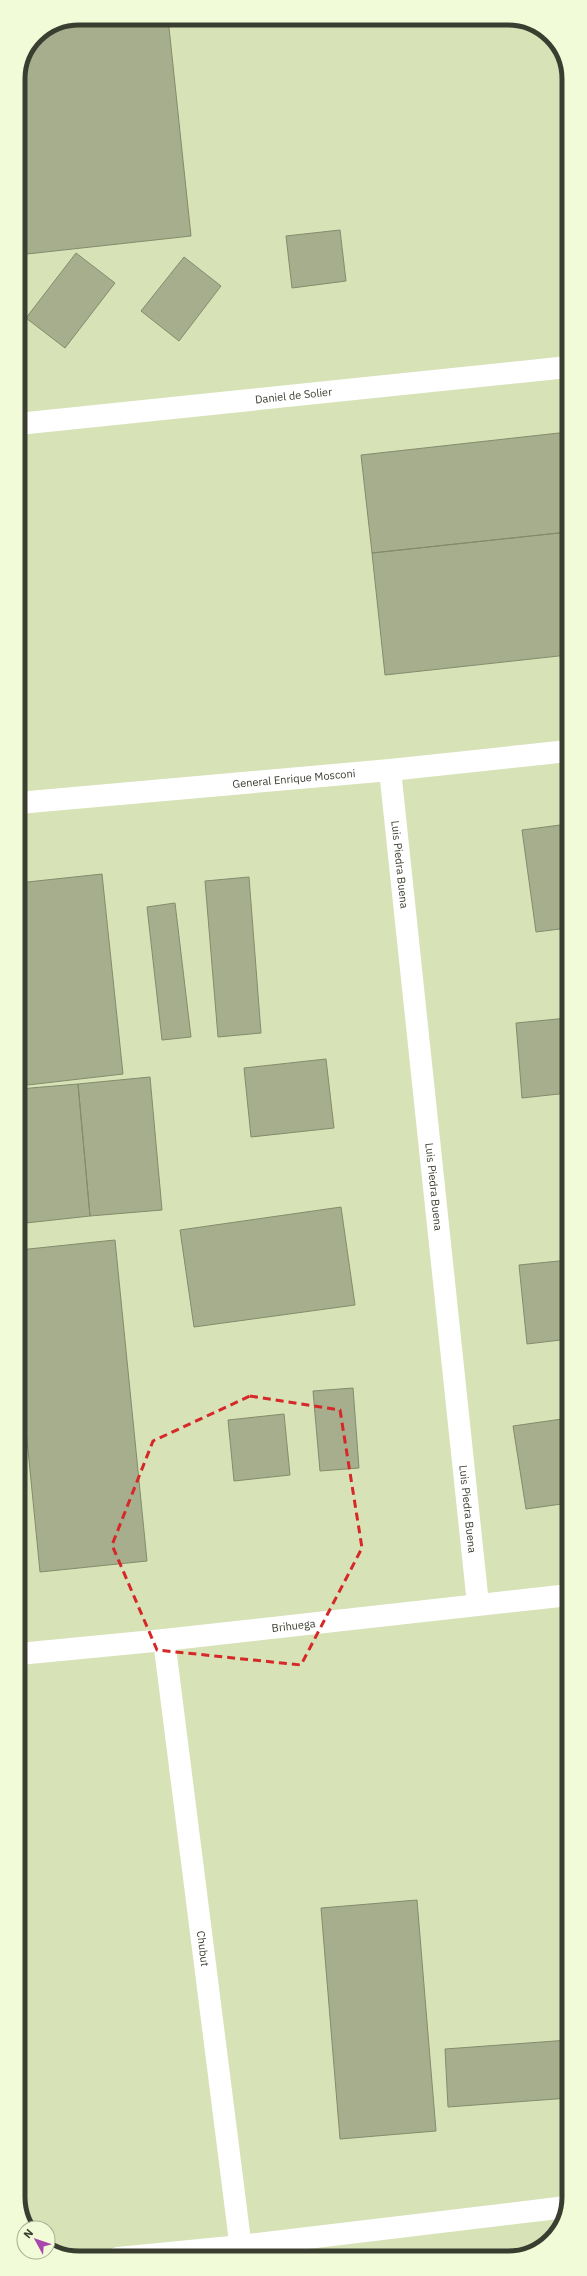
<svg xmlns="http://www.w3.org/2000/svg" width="587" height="2276" font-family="'IBM Plex Sans',sans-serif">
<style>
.built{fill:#d7e2b7}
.building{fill:#a6ae8d;stroke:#838c6b}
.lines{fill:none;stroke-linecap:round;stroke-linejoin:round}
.street{stroke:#fff;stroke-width:22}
.secondary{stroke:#fff;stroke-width:22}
.marked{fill:none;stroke:#d62828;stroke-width:3;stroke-dasharray:8 5;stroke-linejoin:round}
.labels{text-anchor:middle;stroke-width:3.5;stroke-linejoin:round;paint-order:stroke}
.street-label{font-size:11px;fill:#3a3e30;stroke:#f1fbd7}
.rim{fill:none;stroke:#3a3e30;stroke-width:5}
</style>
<rect width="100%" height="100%" fill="#e4edca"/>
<path class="built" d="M79 18H516L551 36 568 67 569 2198 554 2237 520 2257 75 2258 48 2247V2228H30L19 2209 18 78 36 36Z"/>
<path class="building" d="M79 18H168L191 236 18 255V78L36 36Z
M340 230 346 281 292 288 286 236Z
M76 253 115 283 65 348 26 318Z
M184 257 221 286 179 341 141 311Z
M568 432V532L372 553 361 455Z
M568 532V655L385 675 372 553Z
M568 824V928L536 932 522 830Z
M102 874 123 1074 19 1086 18 883Z
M249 877 261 1033 218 1037 205 881Z
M175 903 191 1037 162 1040 147 907Z
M568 1018V1093L522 1098 516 1023Z
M326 1059 334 1128 251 1137 244 1068Z
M150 1077 162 1210 90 1216 78 1084Z
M78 1084 90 1216 26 1223 19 1144V1089Z
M341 1207 355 1305 194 1327 180 1230Z
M115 1240 147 1561 40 1572 19 1358V1250Z
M569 1260V1339L527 1344 519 1265Z
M353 1388 359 1468 320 1471 313 1391Z
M284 1414 290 1475 234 1481 228 1420Z
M562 1419 569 1460V1503L526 1509 513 1426Z
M417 1900 436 2131 340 2139 321 1908Z
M569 2040V2098L448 2107 445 2049Z"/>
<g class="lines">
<g class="street">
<path id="s1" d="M18 424 568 367"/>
<path id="s2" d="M390 770 478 1604"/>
<path id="s3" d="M18 803 390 770 568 751"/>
<path id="s4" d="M164 1640 242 2257"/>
<path d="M118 2258 241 2246 566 2207"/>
</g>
<path class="secondary" id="s5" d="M19 1654 164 1640 569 1595"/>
</g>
<path class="marked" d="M250 1396 340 1410 362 1548 301 1665 157 1650 112 1545 153 1441Z"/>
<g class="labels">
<g class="street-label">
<text dy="4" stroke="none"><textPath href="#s1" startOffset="277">Daniel de Solier</textPath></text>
<text dy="4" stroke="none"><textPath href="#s3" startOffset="277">General Enrique Mosconi</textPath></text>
<text dy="4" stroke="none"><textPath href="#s2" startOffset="95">Luis Piedra Buena</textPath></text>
<text dy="4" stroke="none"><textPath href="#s2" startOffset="419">Luis Piedra Buena</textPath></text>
<text dy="4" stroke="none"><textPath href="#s2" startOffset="743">Luis Piedra Buena</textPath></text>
<text dy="4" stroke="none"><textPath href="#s5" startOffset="276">Brihuega</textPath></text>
<text dy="4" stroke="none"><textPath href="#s4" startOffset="311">Chubut</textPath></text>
</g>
</g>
<path d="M0 0H587V2276H0ZM79 25H508A54 54 0 0 1 562 79V2197A54 54 0 0 1 508 2251H79A54 54 0 0 1 25 2197V79A54 54 0 0 1 79 25Z" fill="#f1fbd7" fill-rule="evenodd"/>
<path class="rim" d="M79 25H508A54 54 0 0 1 562 79V2197A54 54 0 0 1 508 2251H79A54 54 0 0 1 25 2197V79A54 54 0 0 1 79 25Z"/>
<g transform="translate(36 2240) rotate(310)"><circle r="19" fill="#f1fbd7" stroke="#a8af94"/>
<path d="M0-3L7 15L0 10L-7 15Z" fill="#a947ae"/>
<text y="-6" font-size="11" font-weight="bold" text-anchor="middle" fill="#3a3e30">N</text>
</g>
</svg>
